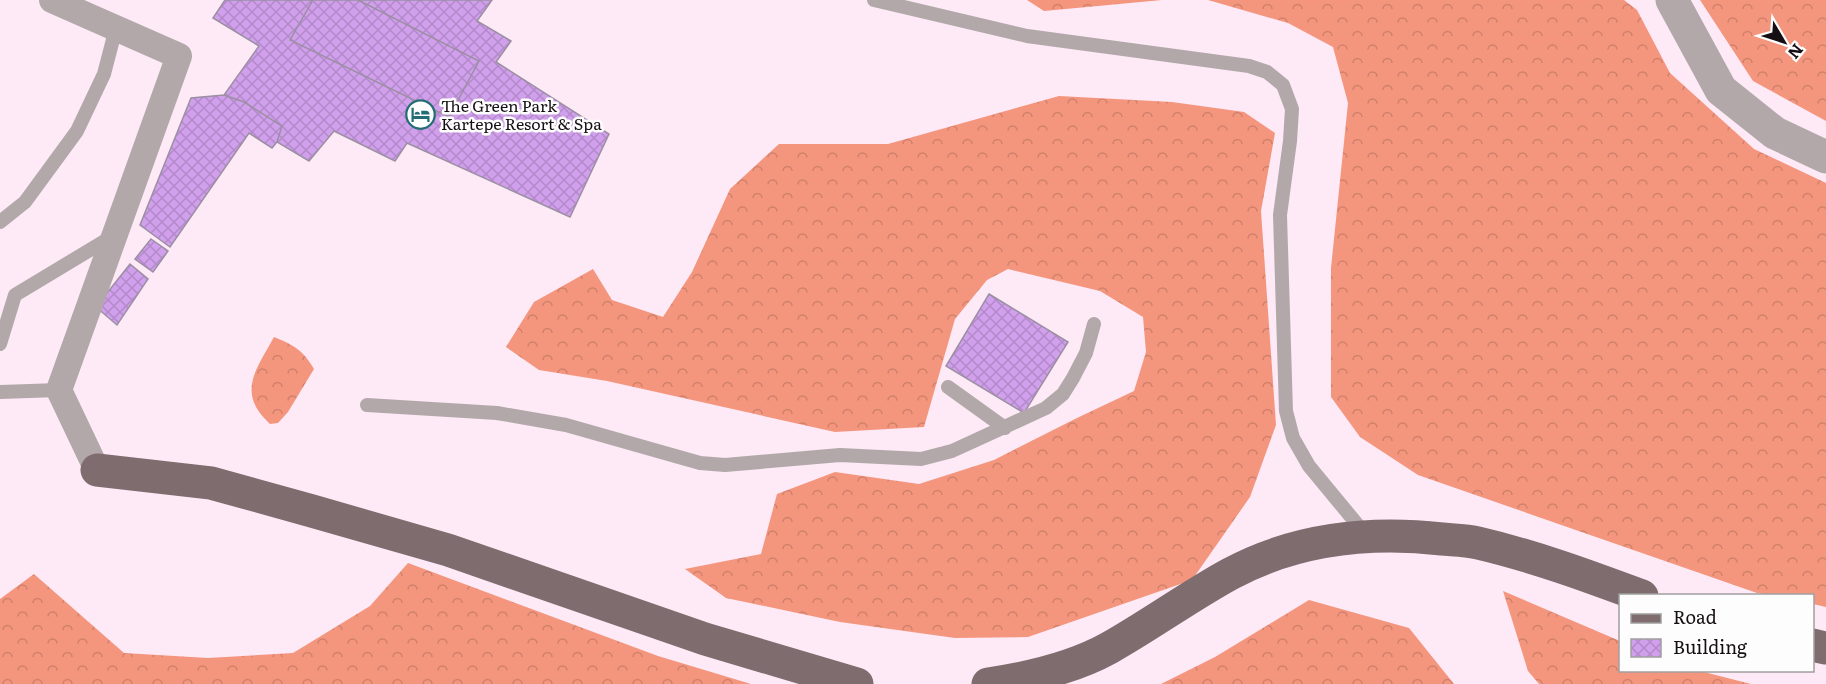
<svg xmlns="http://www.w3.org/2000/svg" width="1826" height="684" font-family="Literata,serif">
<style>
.forest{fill:url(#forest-crowns)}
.building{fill:url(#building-cross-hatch);stroke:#9a90a1;stroke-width:1.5}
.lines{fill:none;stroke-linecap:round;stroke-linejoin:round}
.service{stroke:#b2a8a9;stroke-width:14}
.minor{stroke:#b2a8a9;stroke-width:26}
.tertiary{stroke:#b2a8a9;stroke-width:33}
.primary{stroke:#7e6c6e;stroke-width:33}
.labels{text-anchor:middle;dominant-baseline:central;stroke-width:5;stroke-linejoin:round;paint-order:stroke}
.poi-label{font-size:16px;fill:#150f13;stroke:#fdfdfd;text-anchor:start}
</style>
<defs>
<pattern id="forest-crowns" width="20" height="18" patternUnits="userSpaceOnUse" patternTransform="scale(1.5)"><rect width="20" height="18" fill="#f4967d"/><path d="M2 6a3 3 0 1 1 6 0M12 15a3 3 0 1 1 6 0" fill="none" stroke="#d0806b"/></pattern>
<pattern id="building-cross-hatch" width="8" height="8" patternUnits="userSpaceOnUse" patternTransform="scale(1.5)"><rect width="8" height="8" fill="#d1a0ed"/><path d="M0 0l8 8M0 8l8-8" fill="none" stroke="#b389ca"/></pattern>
</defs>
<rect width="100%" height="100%" fill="#fee9f6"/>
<path class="forest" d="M 1027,0 L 1162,0 L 1044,11 Z
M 1208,0 L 1624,0 L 1637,10 L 1670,73 L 1754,149 L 1826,183 L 1826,607 L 1813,604 L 1812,596 L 1771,595 L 1757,593 L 1418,475 L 1360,437 L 1331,397 L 1331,268 L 1348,103 L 1333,47 L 1288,23 Z
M 1700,0 L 1826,0 L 1826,121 L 1753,81 Z
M 1059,96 L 1172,102 L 1244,112 L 1275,133 L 1261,211 L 1276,425 L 1250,497 L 1192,580 L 1028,637 L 955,638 L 840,622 L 726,598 L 685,569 L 761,554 L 777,494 L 835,472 L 919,484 L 994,460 L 1077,418 L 1134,391 L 1146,352 L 1143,317 L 1100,291 L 1008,269 L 987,280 L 955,319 L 924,427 L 835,432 L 607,381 L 539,370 L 506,347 L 534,302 L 593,269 L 612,300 L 663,317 L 692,272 L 730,189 L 779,144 L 888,144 Z
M 274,337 C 294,345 303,350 314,369 L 288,412 L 278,423 L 270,424 C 236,393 256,370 274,337 Z
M 408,563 L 658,656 L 751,684 L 0,684 L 0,599 L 34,574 L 124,653 L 208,658 L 293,653 L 370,606 Z
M 1503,591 L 1620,641 L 1620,670 L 1700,671 L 1751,684 L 1539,684 L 1528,671 Z
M 1309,600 L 1409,628 L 1454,684 L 1161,684 L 1215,657 Z"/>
<path class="building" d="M 225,0 L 492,0 L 477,21 L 511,41 L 496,62 L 609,134 L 570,217 L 407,143 L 395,161 L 334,131 L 309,161 L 277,142 L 282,126 L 244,102 L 224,95 L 259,46 L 213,18 Z
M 313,0 L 358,0 L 479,61 L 449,117 L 290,40 Z
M 224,95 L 244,102 L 282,126 L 277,142 L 272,148 L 249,133 L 170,247 L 140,225 L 191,98 Z
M 151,239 L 168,251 L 153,272 L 135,259 Z
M 130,264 L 148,279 L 117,325 L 96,307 Z
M 989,294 L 1068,342 L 1024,413 L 946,366 Z"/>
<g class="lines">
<path class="service" d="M 874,0 L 1027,36 L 1249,66 L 1267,72 L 1283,85 L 1292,109 L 1290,141 L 1280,215 L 1286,411 L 1293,438 L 1309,466 L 1366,535
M 0,222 L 25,202 L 77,131 L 104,74 L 116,28
M 0,344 L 15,295 L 113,236
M 948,387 L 1005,428
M 0,392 L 59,390
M 367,405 L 497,413 L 566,425 L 700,463 L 725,465 L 840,455 L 921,459 L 952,451 L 1046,408 L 1063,394 L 1073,378 L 1086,353 L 1094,324"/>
<path class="minor" d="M 52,0 L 179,56 L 59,390 L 97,470"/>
<path class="tertiary" d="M 1672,0 L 1721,90 L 1775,133 L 1826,157"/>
<path class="primary" d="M 97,470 L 211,483 L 312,511 L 448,550 L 705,639 L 857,684
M 1812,645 L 1826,648
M 988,684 C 1029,678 1073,668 1109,648 C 1150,625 1188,597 1230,574 C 1295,539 1369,531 1442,539 C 1453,540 1466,540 1478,543 C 1534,556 1588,576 1642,596"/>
</g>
<defs>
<symbol id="hotel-ring" viewBox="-11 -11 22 22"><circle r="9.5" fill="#fdfdfd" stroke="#236e74" stroke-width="1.5"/><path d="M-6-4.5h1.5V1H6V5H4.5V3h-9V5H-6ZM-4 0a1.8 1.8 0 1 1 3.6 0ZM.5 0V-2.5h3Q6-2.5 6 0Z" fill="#236e74"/></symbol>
</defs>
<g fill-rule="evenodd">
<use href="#hotel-ring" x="404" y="98" width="33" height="33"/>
</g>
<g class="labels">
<g class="poi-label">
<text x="441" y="105">The Green Park<tspan x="441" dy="18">Kartepe Resort &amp; Spa</tspan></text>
</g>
</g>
<rect x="1619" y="594" width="195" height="78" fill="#fdfdfd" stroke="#a09e9f" stroke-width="1.5"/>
<rect x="1631" y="614" width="30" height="9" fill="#7e6c6e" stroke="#a09e9f" stroke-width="1.5"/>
<text x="1673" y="624" font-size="18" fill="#150f13">Road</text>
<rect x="1631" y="639" width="30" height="18" fill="url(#building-cross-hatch)" stroke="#a09e9f" stroke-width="1.5"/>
<text x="1673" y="654" font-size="18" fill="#150f13">Building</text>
<g transform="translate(1784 42) rotate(129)" stroke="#fdfdfd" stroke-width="4.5" paint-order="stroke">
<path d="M0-4.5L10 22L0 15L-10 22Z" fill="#150f13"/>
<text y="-9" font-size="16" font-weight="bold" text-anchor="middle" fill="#150f13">N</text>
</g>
</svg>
